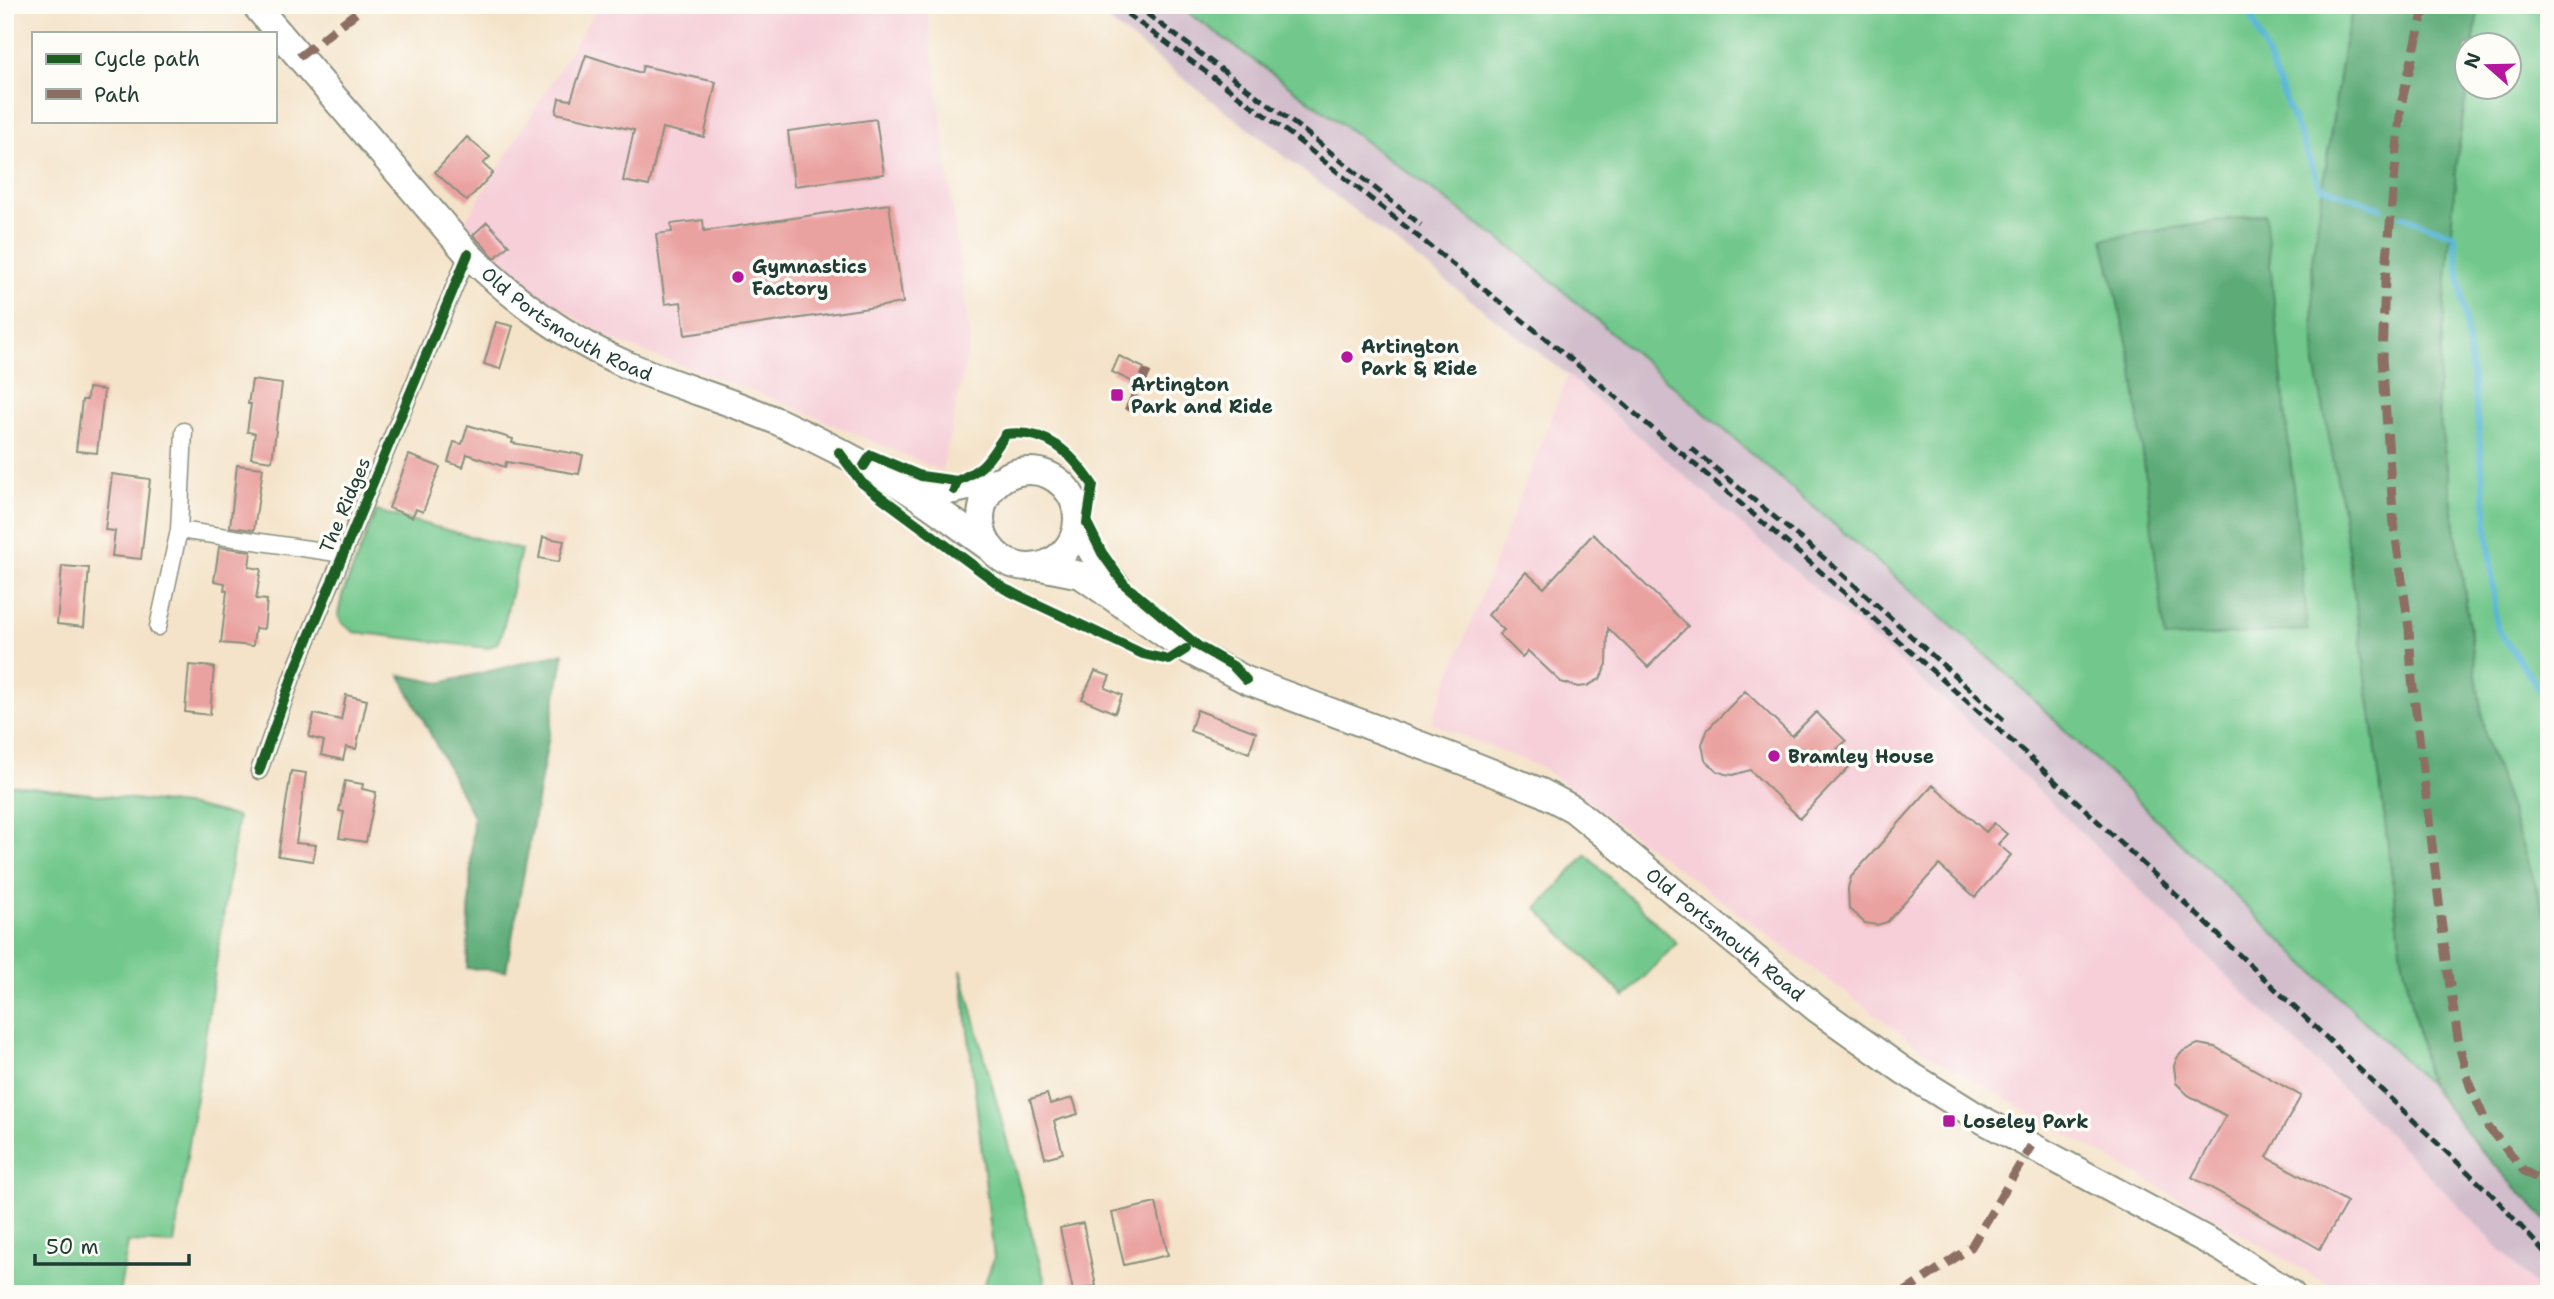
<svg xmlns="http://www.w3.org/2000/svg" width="2554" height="1299" font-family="'Shantell Sans',sans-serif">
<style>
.built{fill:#f6cfd9}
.industrial{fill:#d1bdcb}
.green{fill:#72c88c;stroke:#488260;stroke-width:2;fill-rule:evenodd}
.forest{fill:#5dac78;stroke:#3e7456;stroke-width:2}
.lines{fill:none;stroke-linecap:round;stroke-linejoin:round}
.stream{stroke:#57b6d6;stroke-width:6}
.building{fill:#eaa2a0}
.street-casing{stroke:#8a907e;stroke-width:19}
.primary-casing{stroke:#8a907e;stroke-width:30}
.street{stroke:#fff;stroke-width:16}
.primary{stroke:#fff;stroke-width:26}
.rail{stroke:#1f3d34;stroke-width:5;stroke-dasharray:10 5;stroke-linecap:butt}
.quiet{stroke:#8d6e63;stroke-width:9;stroke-dasharray:18 9;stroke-linecap:butt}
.cycleway-casing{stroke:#fdfcf7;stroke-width:15}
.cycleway{stroke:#1b5e20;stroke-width:10}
.poi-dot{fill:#b5179e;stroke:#fdfcf7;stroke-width:2.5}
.labels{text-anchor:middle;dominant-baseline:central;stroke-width:7;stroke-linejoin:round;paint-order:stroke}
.poi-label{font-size:19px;font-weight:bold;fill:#1f3d34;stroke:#fdfcf7;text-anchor:start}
.street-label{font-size:19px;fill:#1f3d34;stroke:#fdfcf7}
</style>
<rect width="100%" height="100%" fill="#fdfcf7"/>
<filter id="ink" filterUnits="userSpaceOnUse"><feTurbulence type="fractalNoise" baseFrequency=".0143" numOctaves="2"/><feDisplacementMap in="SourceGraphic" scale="14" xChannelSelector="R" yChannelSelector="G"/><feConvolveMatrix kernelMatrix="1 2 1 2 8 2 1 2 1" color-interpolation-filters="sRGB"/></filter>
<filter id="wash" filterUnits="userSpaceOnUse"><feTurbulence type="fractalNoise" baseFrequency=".00686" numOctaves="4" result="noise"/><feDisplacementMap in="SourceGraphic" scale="28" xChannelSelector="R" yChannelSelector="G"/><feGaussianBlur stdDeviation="1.57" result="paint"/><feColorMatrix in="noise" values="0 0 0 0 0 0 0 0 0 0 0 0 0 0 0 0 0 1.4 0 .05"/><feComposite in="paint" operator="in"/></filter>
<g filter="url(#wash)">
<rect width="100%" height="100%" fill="#f4e3c9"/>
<path class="built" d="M 599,5 L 929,5 L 928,19 L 970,340 L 942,471 L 769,397 L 614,341 L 508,275 L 462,226 Z
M 1568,375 L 1957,711 L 2393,1138 L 2543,1294 L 2345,1294 L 1930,1055 L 1541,767 L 1431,723 Z"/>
<path class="industrial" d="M 1088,5 L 1178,5 L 1520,254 L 2003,670 L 2429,1084 L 2549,1220 L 2549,1294 L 2543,1294 L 2393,1138 L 1957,711 L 1568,375 Z"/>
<path class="green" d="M 1178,5 L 2354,5 L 2344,43 L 2312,261 L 2315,364 L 2341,499 L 2373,727 L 2402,956 L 2429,1084 L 2003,670 L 1520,254 ZM 2265,214 L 2132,363 L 2104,239 Z
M 2479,5 L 2549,5 L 2549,925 L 2485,737 L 2437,399 L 2457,157 L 2467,88 L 2508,88 L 2508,46 L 2473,45 Z
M 376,511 L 521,550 L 502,633 L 497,643 L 488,648 L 354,632 L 342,623 L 338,615 L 342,596 Z
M 5,784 L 192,806 L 238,817 L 174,1244 L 128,1242 L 119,1294 L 5,1294 Z
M 1586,855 L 1677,943 L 1625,997 L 1537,909 Z
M 961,969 L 1048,1294 L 981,1294 L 994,1258 Z"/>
<path class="forest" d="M 2354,5 L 2479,5 L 2473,45 L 2466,46 L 2467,88 L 2457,157 L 2437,399 L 2485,737 L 2549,925 L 2549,1223 L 2479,1148 L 2429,1084 L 2402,956 L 2373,727 L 2341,499 L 2315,364 L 2312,262 L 2344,43 Z
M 2265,214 L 2308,630 L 2165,638 L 2132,363 L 2103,239 Z
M 564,653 L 506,971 L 467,968 L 473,816 L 400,675 L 440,683 Z
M 2549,725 L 2549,777 C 2539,756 2531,745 2549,725 Z"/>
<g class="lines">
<path class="stream" d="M 2247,5 L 2320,186 L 2381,208
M 2402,216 L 2454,235 L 2477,415 L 2497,628 L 2549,703"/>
</g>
<g id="blocks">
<path class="building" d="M 586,55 L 641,73 L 643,66 L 716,82 L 704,137 L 662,128 L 649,186 L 623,181 L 634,130 L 556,113 L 559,98 L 571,100 Z
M 876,119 L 884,174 L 794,186 L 788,131 Z
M 467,137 L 490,157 L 483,164 L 493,173 L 467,201 L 435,172 Z
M 889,204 L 903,303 L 685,335 L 681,302 L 665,304 L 656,234 L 672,232 L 671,224 L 703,220 L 704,231 Z
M 487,222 L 509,245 L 495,258 L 473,235 Z
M 496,322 L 513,326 L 500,369 L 484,364 Z
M 1119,356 L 1144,368 L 1137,384 L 1112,372 Z
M 252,380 L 282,384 L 272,461 L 251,458 L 255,433 L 247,432 L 251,404 L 248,404 Z
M 88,388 L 104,390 L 97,453 L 76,451 L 82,400 L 87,400 Z
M 468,425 L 513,439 L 512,443 L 583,455 L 579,474 L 506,462 L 505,467 L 467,454 L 463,467 L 448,462 L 454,442 L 462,444 Z
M 409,455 L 440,467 L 423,512 L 416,509 L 412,517 L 389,508 Z
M 237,465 L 263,468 L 254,530 L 230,527 Z
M 112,474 L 150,479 L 141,559 L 112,556 L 115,531 L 105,530 Z
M 1593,534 L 1688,626 L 1648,667 L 1608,628 L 1607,664 L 1600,679 L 1587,686 L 1578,687 L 1561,682 L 1528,651 L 1522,657 L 1499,634 L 1504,630 L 1488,615 L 1526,572 L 1544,588 Z
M 543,537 L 564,541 L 559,562 L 539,558 Z
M 219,547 L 251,551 L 249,567 L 261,569 L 256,599 L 267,600 L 264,629 L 255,628 L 253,646 L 221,643 L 227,591 L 224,590 L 225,583 L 214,581 Z
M 62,566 L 89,568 L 84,627 L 57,624 Z
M 189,665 L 214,667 L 210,715 L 185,712 Z
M 1095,671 L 1110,676 L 1105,688 L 1122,695 L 1115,713 L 1082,699 Z
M 1745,691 L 1792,736 L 1816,712 L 1846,741 L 1837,749 L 1852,764 L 1800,818 L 1750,770 L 1733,775 L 1725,774 L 1717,771 L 1705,760 L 1702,744 L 1708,729 Z
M 346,695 L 367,700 L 356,749 L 346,747 L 343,760 L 321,755 L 324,741 L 309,737 L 314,714 L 341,720 Z
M 1197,710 L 1256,732 L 1249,753 L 1190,731 Z
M 291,771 L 306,773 L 296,843 L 316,845 L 313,861 L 278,856 Z
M 345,781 L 363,784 L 362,789 L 376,792 L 366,842 L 339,838 L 344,812 L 339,811 Z
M 1933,785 L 1986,832 L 1994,823 L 2007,834 L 1998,844 L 2011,855 L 1975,897 L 1939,865 L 1887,922 L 1877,925 L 1865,923 L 1849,909 L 1848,888 L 1851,877 Z
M 2198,1044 L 2215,1047 L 2301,1096 L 2267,1157 L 2347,1202 L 2320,1249 L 2192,1177 L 2226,1116 L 2188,1095 L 2176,1083 L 2174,1066 L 2177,1058 L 2183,1051 Z
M 1047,1094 L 1050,1104 L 1073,1098 L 1078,1114 L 1054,1121 L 1063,1153 L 1045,1158 L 1030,1099 Z
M 1156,1203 L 1168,1255 L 1124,1265 L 1112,1213 Z
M 1083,1223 L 1096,1286 L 1073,1291 L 1060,1228 Z"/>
</g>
</g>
<g filter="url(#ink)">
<use href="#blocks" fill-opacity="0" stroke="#8a907e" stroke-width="2"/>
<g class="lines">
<defs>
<path id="street" d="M 179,530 L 184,431
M 158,627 L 179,530 L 343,554
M 259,771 L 293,675 L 468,254"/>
<g id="primary">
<path id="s1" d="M 255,5 L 468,254 C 513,299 566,338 625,364 C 675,386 729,400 779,422 C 818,440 857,460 893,481 C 927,500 958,526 990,548"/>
<circle cx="1029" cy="519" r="48"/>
<path d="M 906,485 L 929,493 L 954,490 L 1000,480"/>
<path d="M 1077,526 L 1098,562 L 1123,594"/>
<path id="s2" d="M 1041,567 L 1081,575 L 1186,649 L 1246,680 L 1455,758 L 1541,792 L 1573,809 L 1817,1009 L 1904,1071 L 1981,1119 L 2223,1249 L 2291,1294"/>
</g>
</defs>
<use href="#street" class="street-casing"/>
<use href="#primary" class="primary-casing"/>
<use href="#street" class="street"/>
<use href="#primary" class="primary"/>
<path class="rail" d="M 1115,5 L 1290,134 L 1566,355 L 1813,565 L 2023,751 L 2188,906 L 2494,1197 L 2549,1257
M 1135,5 L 1304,131 L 1421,225
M 1691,448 L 1830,563 L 2005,721"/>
<path class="quiet" d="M 2425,5 L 2401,105 L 2385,280 L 2382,358 L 2394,525 L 2409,628 L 2412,679 L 2446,960 L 2459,1045 L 2470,1086 L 2488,1127 L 2524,1171 L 2549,1185
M 299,57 L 366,5
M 1128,411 L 1149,367
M 1902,1294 L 1971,1247 L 2031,1146"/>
<defs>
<path id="cycleway" d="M 839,452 L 862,483 L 1005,589 L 1143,654 L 1169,660 L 1186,649
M 864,466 L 871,455 L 921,476 L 957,481
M 954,490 L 957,481 C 989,466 987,460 1006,434 C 1047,428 1072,454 1093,485 L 1087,523 L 1102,553 L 1124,584 L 1198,646 L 1233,666 L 1246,680
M 259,771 L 293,675 L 468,254"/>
</defs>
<use href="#cycleway" class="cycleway-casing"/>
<use href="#cycleway" class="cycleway"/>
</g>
</g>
<g class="poi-dot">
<circle cx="738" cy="277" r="7"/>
<circle cx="1347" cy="357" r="7"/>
<rect x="1110" y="388" width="14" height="14" rx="3.5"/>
<circle cx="1774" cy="756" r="7"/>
<rect x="1942" y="1114" width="14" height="14" rx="3.5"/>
</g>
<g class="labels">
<g class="poi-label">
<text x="752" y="266">Gymnastics<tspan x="752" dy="22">Factory</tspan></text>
<text x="1361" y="346">Artington<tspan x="1361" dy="22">Park &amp; Ride</tspan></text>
<text x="1131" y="384">Artington<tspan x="1131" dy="22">Park and Ride</tspan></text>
<text x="1788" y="756">Bramley House</text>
<text x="1963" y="1121">Loseley Park</text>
</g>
<g class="street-label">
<text stroke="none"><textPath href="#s1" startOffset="450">Old Portsmouth Road</textPath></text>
<text transform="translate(345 505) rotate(-67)">The Ridges</text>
<text stroke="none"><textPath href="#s2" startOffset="786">Old Portsmouth Road</textPath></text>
</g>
</g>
<rect width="2554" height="1299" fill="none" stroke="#fdfcf7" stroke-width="28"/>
<rect x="32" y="32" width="245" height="91" fill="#fdfcf7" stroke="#a4b0a9" stroke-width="2"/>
<rect x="46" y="54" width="35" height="10" fill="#1b5e20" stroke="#a4b0a9" stroke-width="2"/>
<text x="94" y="66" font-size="21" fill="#1f3d34">Cycle path</text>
<rect x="46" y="89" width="35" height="10" fill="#8d6e63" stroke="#a4b0a9" stroke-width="2"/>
<text x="94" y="102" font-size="21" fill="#1f3d34">Path</text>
<g transform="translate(2488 66) rotate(290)"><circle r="33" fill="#fdfcf7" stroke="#a4b0a9" stroke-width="2"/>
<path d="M0-5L12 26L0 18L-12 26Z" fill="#b5179e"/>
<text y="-10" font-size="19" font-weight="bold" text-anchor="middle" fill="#1f3d34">N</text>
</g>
<path d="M35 1254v10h154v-10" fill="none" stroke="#1f3d34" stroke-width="3.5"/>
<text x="46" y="1254" font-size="21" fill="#1f3d34" stroke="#fdfcf7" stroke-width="5" paint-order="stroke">50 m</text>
</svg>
